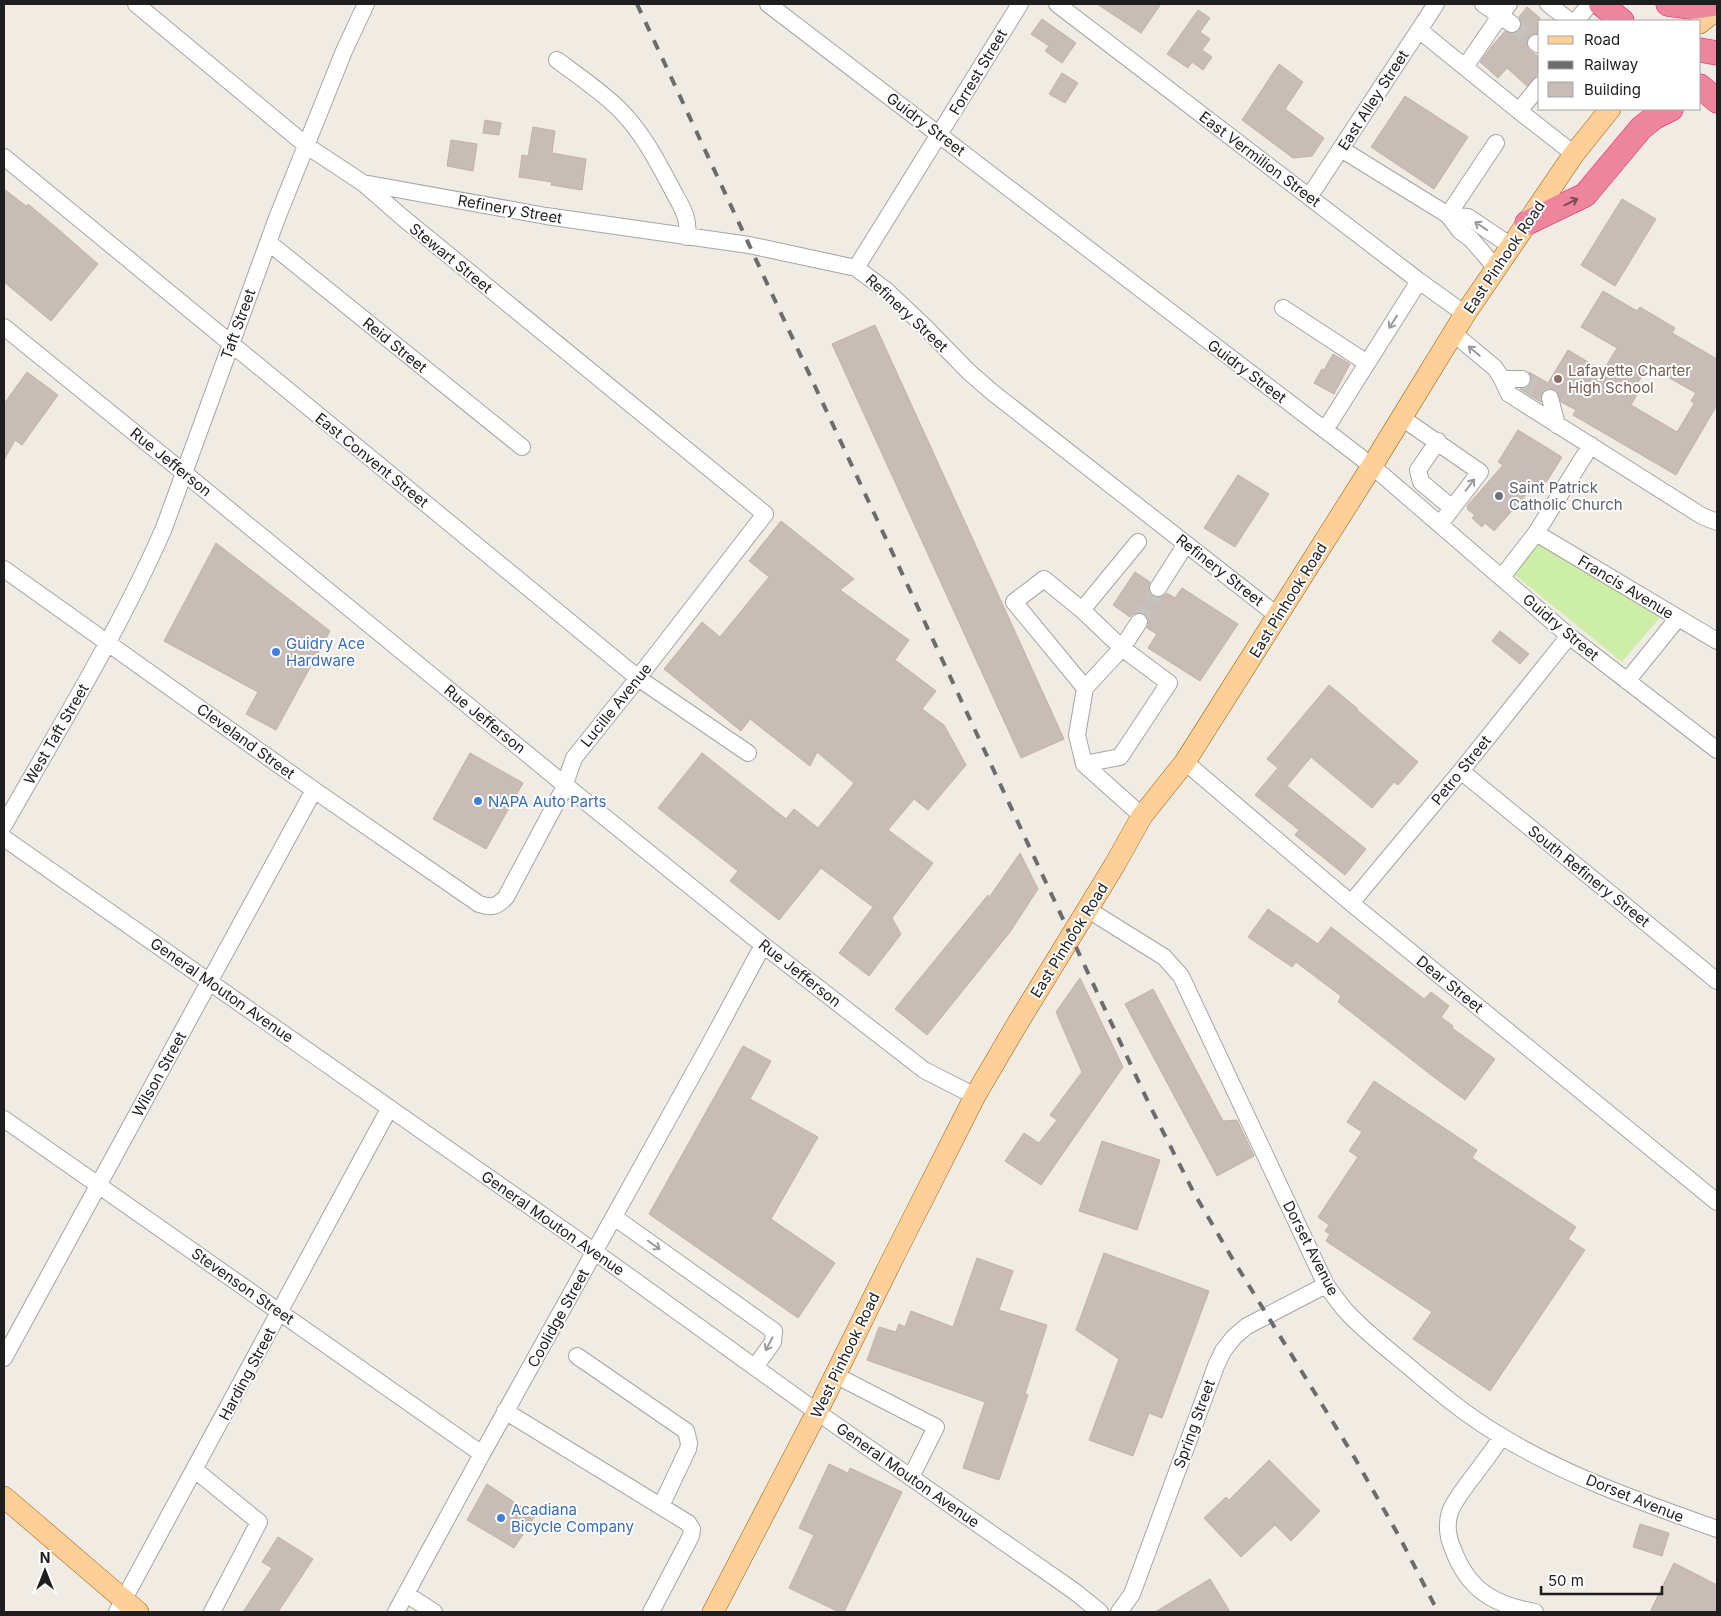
<svg xmlns="http://www.w3.org/2000/svg" width="1721" height="1616" font-family="Inter,sans-serif">
<style>
.grass{fill:#cceea6}
.building{fill:#c8bdb6;stroke:#c3b1a5;fill-rule:evenodd}
.lines{fill:none;stroke-linecap:round;stroke-linejoin:round}
.minor-tunnel{stroke:#c6c2bc;stroke-width:16;stroke-dasharray:16 8;stroke-linecap:butt}
.minor-casing{stroke:#a5a5a5;stroke-width:18}
.major-casing{stroke:#986000;stroke-width:22}
.highway-casing{stroke:#e61866;stroke-width:25}
.minor{stroke:#fff;stroke-width:16}
.major{stroke:#ffcf99;stroke-width:21}
.highway{stroke:#ed869c;stroke-width:24}
.rail{stroke:#6c6c6c;stroke-width:4;stroke-dasharray:10 10;stroke-linecap:butt}
.oneway{stroke:#7b4d57}
.oneway2{stroke:#9a9a9a}
.education-dot{fill:#8d6e63;stroke:#fff;stroke-width:2}
.worship-dot{fill:#6b7280;stroke:#fff;stroke-width:2}
.shop-dot{fill:#3f7fe0;stroke:#fff;stroke-width:2}
.labels{text-anchor:middle;dominant-baseline:central;stroke-width:4;stroke-linejoin:round;paint-order:stroke}
.street-label{font-size:15px;fill:#1e1e1e;stroke:#fff}
.education-label{font-size:15px;fill:#785e54;stroke:#fff;text-anchor:start}
.worship-label{font-size:15px;fill:#5b616d;stroke:#fff;text-anchor:start}
.shop-label{font-size:15px;fill:#366cbe;stroke:#fff;text-anchor:start}
</style>
<rect width="100%" height="100%" fill="#f0ebe3"/>
<path class="grass" d="M 1537,541 L 1660,617 L 1622,662 L 1514,574 Z"/>
<path class="building" d="M 1097,4 L 1161,4 L 1141,33 Z
M 1527,7 L 1540,18 L 1540,34 L 1535,33 L 1530,35 L 1526,43 L 1528,49 L 1540,58 L 1540,72 L 1527,86 L 1507,68 L 1498,78 L 1480,62 L 1492,46 L 1505,31 L 1512,34 L 1520,30 L 1522,24 L 1519,17 Z
M 1198,10 L 1210,18 L 1200,32 L 1210,39 L 1202,50 L 1212,57 L 1203,70 L 1192,62 L 1188,68 L 1167,54 Z
M 1042,19 L 1076,43 L 1062,63 L 1045,51 L 1049,46 L 1031,34 Z
M 1279,64 L 1303,82 L 1285,109 L 1324,138 L 1312,156 L 1293,158 L 1242,120 Z
M 1062,73 L 1078,83 L 1065,103 L 1049,94 Z
M 1405,96 L 1468,137 L 1434,189 L 1371,147 Z
M 485,120 L 501,123 L 499,135 L 483,133 Z
M 533,127 L 555,131 L 552,153 L 586,159 L 582,190 L 551,185 L 552,182 L 519,177 L 522,155 L 528,156 Z
M 451,140 L 477,144 L 473,171 L 447,166 Z
M 4,189 L 26,206 L 28,204 L 58,229 L 98,264 L 51,321 L 4,282 Z
M 1622,199 L 1656,219 L 1615,286 L 1581,265 Z
M 1603,291 L 1637,311 L 1640,307 L 1675,328 L 1672,333 L 1717,359 L 1717,405 L 1676,475 L 1573,415 L 1576,410 L 1561,402 L 1557,391 L 1553,389 L 1547,388 L 1543,391 L 1540,396 L 1541,402 L 1520,389 L 1527,388 L 1531,384 L 1532,379 L 1529,372 L 1548,383 L 1568,350 L 1603,371 L 1617,348 L 1581,327 ZM 1648,366 L 1696,393 L 1691,401 L 1694,404 L 1677,432 L 1631,405 L 1639,391 L 1634,389 Z
M 875,325 L 1064,739 L 1021,758 L 832,344 Z
M 1333,354 L 1350,364 L 1334,394 L 1314,383 L 1322,369 L 1324,370 Z
M 27,372 L 58,395 L 22,445 L 15,440 L 4,460 L 4,404 Z
M 1518,430 L 1562,457 L 1542,489 L 1535,485 L 1494,531 L 1485,523 L 1482,527 L 1472,518 L 1475,515 L 1467,509 L 1468,508 L 1467,506 L 1503,465 L 1498,462 Z
M 1238,475 L 1269,494 L 1235,547 L 1204,528 Z
M 781,521 L 854,579 L 840,590 L 909,640 L 895,660 L 936,691 L 922,709 L 944,725 L 966,765 L 928,810 L 914,799 L 888,830 L 933,863 L 892,918 L 901,934 L 869,976 L 839,953 L 873,907 L 821,868 L 779,920 L 730,881 L 738,871 L 658,808 L 702,753 L 786,819 L 794,809 L 818,828 L 854,783 L 817,752 L 810,766 L 750,719 L 741,731 L 664,669 L 702,622 L 720,637 L 769,577 L 749,561 Z
M 216,543 L 330,631 L 276,730 L 246,714 L 258,692 L 164,641 Z
M 1135,572 L 1150,582 L 1148,587 L 1149,592 L 1153,597 L 1162,597 L 1167,593 L 1175,598 L 1182,588 L 1238,624 L 1200,681 L 1148,648 L 1157,634 L 1147,628 L 1149,622 L 1145,614 L 1139,612 L 1134,613 L 1130,617 L 1113,605 Z
M 1500,631 L 1529,654 L 1520,664 L 1492,641 Z
M 1329,685 L 1358,709 L 1357,710 L 1418,762 L 1398,785 L 1394,782 L 1372,808 L 1311,757 L 1287,786 L 1366,849 L 1345,875 L 1295,835 L 1299,830 L 1255,795 L 1278,768 L 1267,759 Z
M 470,753 L 523,783 L 486,849 L 433,819 Z
M 1020,853 L 1038,889 L 1010,932 L 927,1035 L 895,1009 L 988,895 L 988,899 Z
M 1268,909 L 1318,944 L 1331,927 L 1424,999 L 1431,992 L 1449,1006 L 1441,1017 L 1453,1026 L 1452,1028 L 1495,1059 L 1465,1100 L 1435,1078 L 1338,1002 L 1341,996 L 1296,962 L 1292,967 L 1248,937 Z
M 1080,978 L 1123,1067 L 1041,1185 L 1005,1161 L 1024,1133 L 1039,1143 L 1057,1120 L 1050,1115 L 1082,1072 L 1056,1012 Z
M 1153,989 L 1223,1121 L 1237,1120 L 1254,1156 L 1217,1176 L 1125,1004 Z
M 743,1046 L 771,1061 L 750,1099 L 818,1137 L 771,1219 L 835,1263 L 798,1318 L 649,1214 Z
M 1374,1081 L 1477,1150 L 1472,1158 L 1576,1227 L 1568,1239 L 1585,1250 L 1490,1391 L 1413,1339 L 1432,1312 L 1326,1241 L 1330,1234 L 1325,1231 L 1329,1225 L 1318,1217 L 1358,1157 L 1349,1151 L 1362,1132 L 1347,1122 Z
M 1102,1141 L 1160,1160 L 1137,1230 L 1079,1211 Z
M 1104,1253 L 1209,1291 L 1162,1418 L 1149,1413 L 1133,1456 L 1089,1440 L 1119,1359 L 1076,1330 Z
M 977,1258 L 1013,1271 L 999,1310 L 1047,1325 L 1025,1394 L 1028,1395 L 999,1480 L 963,1468 L 985,1402 L 867,1360 L 879,1327 L 896,1332 L 899,1324 L 905,1327 L 911,1311 L 953,1327 Z
M 1269,1460 L 1320,1511 L 1291,1541 L 1275,1525 L 1241,1557 L 1204,1518 L 1226,1497 L 1229,1500 Z
M 829,1464 L 848,1473 L 850,1468 L 902,1492 L 844,1612 L 839,1612 L 789,1588 L 814,1535 L 799,1528 Z
M 487,1484 L 535,1516 L 514,1548 L 467,1520 Z
M 1640,1524 L 1669,1533 L 1662,1556 L 1633,1547 Z
M 278,1537 L 313,1559 L 278,1612 L 243,1612 L 272,1568 L 262,1562 Z
M 1674,1563 L 1717,1585 L 1717,1612 L 1650,1612 Z
M 1210,1579 L 1230,1612 L 1155,1612 Z"/>
<g class="lines">
<path class="minor-tunnel" d="M 1512,24 L 1536,43
M 1522,379 L 1550,398
M 1139,622 L 1158,588"/>
<defs>
<path id="minor" d="M 768,4 L 1372,466 L 1569,636 L 1717,750
M 1057,4 L 1419,281 L 1465,314
M 1483,4 L 1500,16 L 1509,4
M 1548,4 L 1570,21
M 1576,21 L 1590,4
M 1419,30 L 1519,111 L 1574,154
M 1536,43 L 1540,45
M 557,60 C 577,75 599,90 617,107 C 641,130 656,159 671,187 C 680,205 690,216 687,237
M 1465,67 L 1500,16 L 1512,24
M 1519,111 L 1540,85
M 1341,149 L 1448,215 L 1460,231 L 1471,239 L 1496,268
M 4,157 L 638,678 L 748,753
M 363,183 L 546,216 L 749,245 L 856,268 L 887,291 L 924,326 L 969,372 L 992,392 L 1278,616
M 1309,197 L 1436,4
M 1448,215 L 1496,143
M 1448,215 L 1468,217 L 1511,246
M 268,242 L 522,447
M 856,268 L 1020,4
M 1283,308 L 1367,363
M 4,327 L 183,472 L 565,785 L 763,945 L 924,1070 L 975,1096
M 1453,333 L 1495,368 L 1502,379 L 1509,394 L 1702,516 L 1717,522
M 1502,379 L 1522,379
M 1550,398 L 1557,425
M 1402,418 L 1480,472 L 1440,524
M 1325,430 L 1419,281
M 1438,441 L 1418,470 L 1421,482 L 1452,508
M 1536,533 L 1717,641
M 4,569 L 314,790 L 479,904 C 491,908 497,907 506,897 L 562,792 L 574,758 L 638,678 L 765,514 L 402,217 L 363,183 L 307,146 L 136,4
M 1502,577 L 1536,533 L 1591,445
M 1158,588 L 1186,544
M 1082,610 L 1138,542
M 1627,681 L 1678,618
M 1085,688 L 1014,602 L 1044,579 L 1082,610 L 1122,648 L 1085,688 L 1077,735 L 1084,764 L 1120,757 L 1169,683 L 1122,648 L 1139,622
M 1185,762 L 1351,903 L 1717,1202
M 1084,764 L 1142,816
M 1461,771 L 1717,981
M 4,825 C 59,728 119,631 164,528 L 277,218 L 344,51 L 366,4
M 4,838 L 595,1252 L 817,1412 L 1074,1591 L 1100,1612
M 1351,903 L 1461,771 L 1569,636
M 1087,909 L 1164,957 L 1181,976 L 1326,1285 C 1332,1293 1338,1302 1345,1310 C 1363,1330 1386,1348 1407,1365 C 1437,1391 1467,1416 1501,1436 C 1568,1477 1644,1503 1717,1529
M 4,1119 L 482,1454
M 614,1217 L 774,1331 L 773,1342 L 755,1367
M 577,1356 L 686,1431 L 689,1443 L 688,1449 L 661,1506
M 4,1358 L 314,790
M 835,1375 L 936,1427 L 911,1477
M 505,1411 L 688,1523 L 692,1529 L 691,1536 L 651,1612
M 1502,1437 C 1491,1452 1480,1468 1468,1483 C 1462,1492 1454,1501 1450,1512 C 1446,1524 1448,1538 1453,1549 C 1468,1590 1494,1605 1535,1612
M 195,1470 L 259,1522 L 212,1612
M 406,1594 L 434,1612
M 117,1612 L 389,1109
M 396,1612 L 482,1454 L 712,1040 L 763,945
M 1119,1612 L 1132,1594 L 1216,1366 L 1223,1351 L 1234,1337 L 1247,1326 L 1326,1285"/>
<path id="major" d="M 1700,23 L 1717,9
M 4,1497 L 138,1612
M 713,1612 L 817,1412 L 892,1260 L 975,1096 L 1016,1026 L 1114,866 L 1142,816 L 1185,762 L 1372,466 L 1465,314 L 1574,154 L 1610,109"/>
<path id="highway" d="M 1601,4 L 1622,21
M 1668,4 L 1690,7 L 1712,4
M 1700,50 L 1717,53
M 1700,86 L 1717,101
M 1527,223 L 1585,195 L 1641,128 L 1655,117 L 1671,109"/>
</defs>
<use href="#minor" class="minor-casing"/>
<use href="#major" class="major-casing"/>
<use href="#highway" class="highway-casing"/>
<use href="#minor" class="minor"/>
<use href="#major" class="major"/>
<use href="#highway" class="highway"/>
<path class="rail" d="M 637,4 L 1150,1106 L 1194,1193 L 1232,1258 L 1353,1455 L 1400,1538 L 1438,1612"/>
</g>
<defs><path id="oneway-shaft" d="M-6 0H5M1.5-3L5.5 0L1.5 3" fill="none" stroke-width="1.6" stroke-linecap="round" stroke-linejoin="round" transform="scale(1.25)"/></defs>
<use class="oneway" href="#oneway-shaft" transform="translate(1571 202) rotate(-26)"/>
<g class="oneway2">
<use href="#oneway-shaft" transform="translate(1481 226) rotate(-146)"/>
<use href="#oneway-shaft" transform="translate(1393 322) rotate(122)"/>
<use href="#oneway-shaft" transform="translate(1474 351) rotate(-140)"/>
<use href="#oneway-shaft" transform="translate(1470 485) rotate(-53)"/>
<use href="#oneway-shaft" transform="translate(654 1245) rotate(35)"/>
<use href="#oneway-shaft" transform="translate(769 1344) rotate(118)"/>
</g>
<circle class="education-dot" cx="1558" cy="379" r="5"/>
<circle class="worship-dot" cx="1499" cy="496" r="5"/>
<g class="shop-dot">
<circle cx="276" cy="652" r="5"/>
<circle cx="478" cy="801" r="5"/>
<circle cx="501" cy="1518" r="5"/>
</g>
<g class="labels">
<g class="street-label">
<text transform="translate(978 72) rotate(-59)">Forrest Street</text>
<text transform="translate(1373 100) rotate(-57)">East Alley Street</text>
<text transform="translate(926 124) rotate(37)">Guidry Street</text>
<text transform="translate(1260 159) rotate(37)">East Vermilion Street</text>
<text transform="translate(510 209) rotate(10)">Refinery Street</text>
<text transform="translate(1504 257) rotate(-56)">East Pinhook Road</text>
<text transform="translate(451 258) rotate(39)">Stewart Street</text>
<text transform="translate(907 313) rotate(43)">Refinery Street</text>
<text transform="translate(238 324) rotate(-70)">Taft Street</text>
<text transform="translate(395 345) rotate(39)">Reid Street</text>
<text transform="translate(1247 371) rotate(37)">Guidry Street</text>
<text transform="translate(372 460) rotate(39)">East Convent Street</text>
<text transform="translate(171 462) rotate(39)">Rue Jefferson</text>
<text transform="translate(1220 570) rotate(38)">Refinery Street</text>
<text transform="translate(1626 587) rotate(31)">Francis Avenue</text>
<text transform="translate(1288 600) rotate(-58)">East Pinhook Road</text>
<text transform="translate(1561 627) rotate(40)">Guidry Street</text>
<text transform="translate(616 705) rotate(-51)">Lucille Avenue</text>
<text transform="translate(485 719) rotate(39)">Rue Jefferson</text>
<text transform="translate(56 734) rotate(-60)">West Taft Street</text>
<text transform="translate(246 741) rotate(36)">Cleveland Street</text>
<text transform="translate(1461 770) rotate(-51)">Petro Street</text>
<text transform="translate(1589 876) rotate(39)">South Refinery Street</text>
<text transform="translate(1069 940) rotate(-58)">East Pinhook Road</text>
<text transform="translate(800 973) rotate(38)">Rue Jefferson</text>
<text transform="translate(1450 984) rotate(39)">Dear Street</text>
<text transform="translate(222 990) rotate(35)">General Mouton Avenue</text>
<text transform="translate(159 1074) rotate(-61)">Wilson Street</text>
<text transform="translate(553 1223) rotate(35)">General Mouton Avenue</text>
<text transform="translate(1311 1248) rotate(63)">Dorset Avenue</text>
<text transform="translate(243 1286) rotate(35)">Stevenson Street</text>
<text transform="translate(558 1318) rotate(-61)">Coolidge Street</text>
<text transform="translate(845 1355) rotate(-64)">West Pinhook Road</text>
<text transform="translate(247 1374) rotate(-62)">Harding Street</text>
<text transform="translate(1194 1424) rotate(-70)">Spring Street</text>
<text transform="translate(908 1475) rotate(35)">General Mouton Avenue</text>
<text transform="translate(1635 1498) rotate(22)">Dorset Avenue</text>
</g>
<g class="education-label">
<text x="1568" y="370">Lafayette Charter<tspan x="1568" dy="17">High School</tspan></text>
</g>
<g class="worship-label">
<text x="1509" y="487">Saint Patrick<tspan x="1509" dy="17">Catholic Church</tspan></text>
</g>
<g class="shop-label">
<text x="286" y="643">Guidry Ace<tspan x="286" dy="17">Hardware</tspan></text>
<text x="488" y="801">NAPA Auto Parts</text>
<text x="511" y="1509">Acadiana<tspan x="511" dy="17">Bicycle Company</tspan></text>
</g>
</g>
<rect width="1721" height="1616" fill="none" stroke="#1e1e1e" stroke-width="10"/>
<rect x="1538" y="20" width="162" height="90" fill="#ffffff" stroke="#a5a5a5"/>
<rect x="1548" y="36" width="25" height="8" fill="#ffcf99" stroke="#a5a5a5"/>
<text x="1584" y="45" font-size="15" fill="#1e1e1e">Road</text>
<rect x="1548" y="61" width="25" height="8" fill="#6c6c6c" stroke="#a5a5a5"/>
<text x="1584" y="70" font-size="15" fill="#1e1e1e">Railway</text>
<rect x="1548" y="82" width="25" height="15" fill="#c8bdb6" stroke="#a5a5a5"/>
<text x="1584" y="95" font-size="15" fill="#1e1e1e">Building</text>
<g transform="translate(45 1571)" stroke="#ffffff" stroke-width="4" paint-order="stroke">
<path d="M0-4L9 19L0 12L-9 19Z" fill="#1e1e1e"/>
<text y="-8" font-size="14" font-weight="bold" text-anchor="middle" fill="#1e1e1e">N</text>
</g>
<path d="M1541 1586v8h121v-8" fill="none" stroke="#1e1e1e" stroke-width="2.5"/>
<text x="1548" y="1586" font-size="15" fill="#1e1e1e" stroke="#ffffff" stroke-width="4" paint-order="stroke">50 m</text>
</svg>
